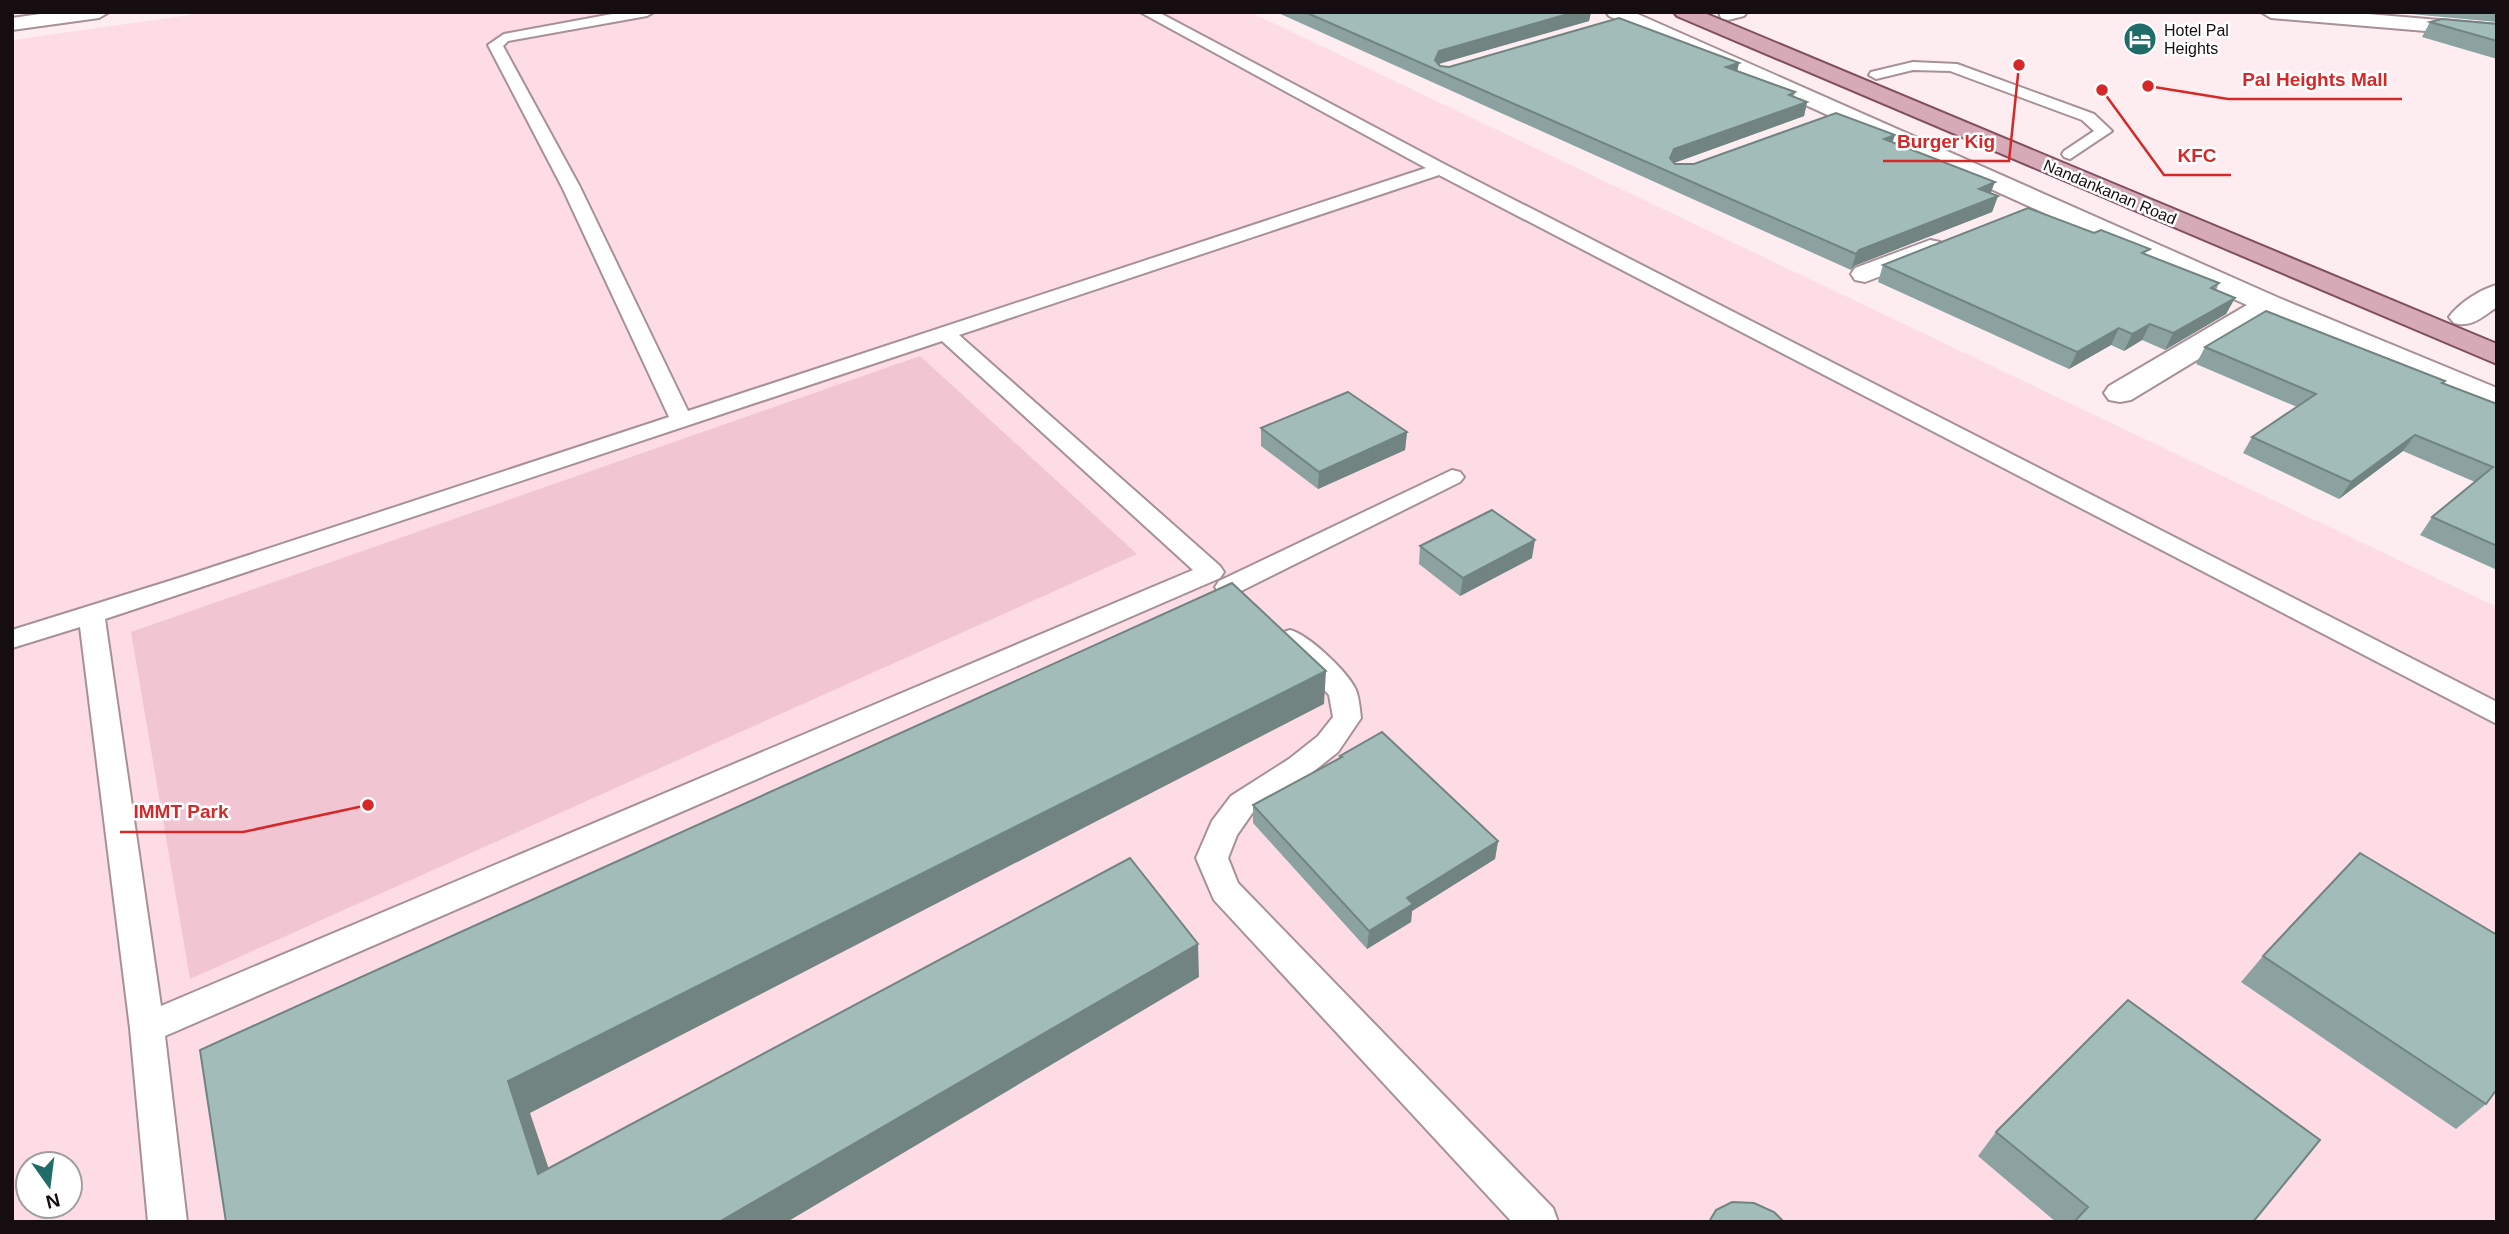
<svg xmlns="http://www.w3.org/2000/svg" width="2509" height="1234" font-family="Arial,sans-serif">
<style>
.built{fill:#fddce5;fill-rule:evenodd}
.green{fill:#f1c6d2}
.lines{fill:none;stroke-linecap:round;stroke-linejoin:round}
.lane-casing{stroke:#a79096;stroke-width:4}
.street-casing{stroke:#a79096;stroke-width:4}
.secondary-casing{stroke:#a79096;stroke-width:4}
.primary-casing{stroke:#824f5e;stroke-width:4}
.lane{fill:#fff;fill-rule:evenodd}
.street{fill:#fff;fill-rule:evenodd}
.secondary{fill:#fff;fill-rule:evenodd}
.primary{fill:#d7aab8;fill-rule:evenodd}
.wall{fill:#8ba2a0}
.shaded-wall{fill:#718482}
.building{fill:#a2bcba;stroke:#718482;stroke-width:2}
.labels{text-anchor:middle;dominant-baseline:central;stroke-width:5;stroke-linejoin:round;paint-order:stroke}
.far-poi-label{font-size:16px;fill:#150d0f;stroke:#fff;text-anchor:start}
.far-street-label{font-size:16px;fill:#150d0f;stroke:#fff}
.leader{fill:none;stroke:#d62828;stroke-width:2.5}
.callout-dot{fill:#d62828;stroke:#fff;stroke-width:2.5}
.callout-label{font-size:19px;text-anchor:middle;font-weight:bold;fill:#d62828;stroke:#fff;stroke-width:5;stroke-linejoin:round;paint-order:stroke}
</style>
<rect width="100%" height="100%" fill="#fdedf1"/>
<path class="built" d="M 211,12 L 1250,12 L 2497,607 L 2497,1222 L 12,1222 L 12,40 ZM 28,1164 L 70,1164 L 70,1206 L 28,1206 Z"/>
<path class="green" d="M 920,356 L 1137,554 L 190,979 L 131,632 Z"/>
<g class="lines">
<defs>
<path id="lane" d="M 623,12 L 654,12 L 647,16 L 508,41 L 503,46 L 580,187 L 688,411 L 1426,168 L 1140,12 L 1158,12 L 1446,165 L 2497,702 L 2497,724 L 1439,175 L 959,335 L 1220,566 L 1224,572 L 1220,578 L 165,1036 L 187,1222 L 148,1222 L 130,1028 L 80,627 L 12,648 L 12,630 L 182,577 L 669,417 L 562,187 L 488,45 L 504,34 ZM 942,341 L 1193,570 L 161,1006 L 105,619 Z
M 1913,62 L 1957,64 L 2094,114 L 2112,131 L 2070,159 L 2064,157 L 2062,154 L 2064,151 L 2094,131 L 2082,120 L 1950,71 L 1913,70 L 1876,79 L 1869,75 L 1871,72 Z
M 1452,470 L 1460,472 L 1464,477 L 1460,482 L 1237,593 L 1228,595 L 1219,593 L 1215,587 L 1219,581 Z
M 1290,630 C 1309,635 1348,672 1356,690 C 1359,698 1360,709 1361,718 L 1338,752 L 1309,775 L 1253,812 L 1237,835 L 1228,858 L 1238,883 L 1553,1208 L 1558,1222 L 1512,1222 L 1214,900 L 1196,858 L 1212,821 L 1231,796 L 1289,759 L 1318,736 L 1333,717 L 1329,695 L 1277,639 L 1281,633 Z"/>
<path id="street" d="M 1606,12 L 1633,12 L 2279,298 L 2497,388 L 2497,409 L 2271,315 L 2131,400 L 2120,402 L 2109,400 L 2104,393 L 2109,386 L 2247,305 L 1609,16 Z
M 1719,12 L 1747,12 L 1744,16 L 1728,20 L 1721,18 Z
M 2261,12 L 2345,12 L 2497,25 L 2497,37 L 2271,18 Z
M 1930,240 L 1940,242 L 1944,248 L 1940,254 L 1865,282 L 1855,280 L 1851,274 L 1855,268 Z
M 2497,285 L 2497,307 C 2482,317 2472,328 2454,323 L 2449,317 C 2459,303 2481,289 2497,285 Z"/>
<path id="secondary" d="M 54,12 L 109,12 L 99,18 L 12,30 L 12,18 Z"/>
<path id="primary" d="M 1674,12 L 1702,12 L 2497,344 L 2497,364 L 1677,16 Z"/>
</defs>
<use href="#lane" class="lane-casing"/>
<use href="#street" class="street-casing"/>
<use href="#secondary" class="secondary-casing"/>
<use href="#primary" class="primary-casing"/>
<use href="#lane" class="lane"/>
<use href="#street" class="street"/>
<use href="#secondary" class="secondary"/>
<use href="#primary" class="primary"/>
</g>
<path class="wall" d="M 1276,12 L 1591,12 L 1589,21 L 1439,64 L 1440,66 L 1449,67 L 1739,63 L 1737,71 L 1795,92 L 1794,96 L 1807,102 L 1804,116 L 1674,163 L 1675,164 L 1694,164 L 1895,135 L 1892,142 L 1998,196 L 1992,212 L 1854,266 L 1851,270 Z
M 2389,12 L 2497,12 L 2497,22 Z
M 2430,22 L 2497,24 L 2497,59 L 2422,37 Z
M 2147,255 L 2219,283 L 2216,290 L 2235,298 L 2226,314 L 2165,350 L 2142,340 L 2124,351 L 2111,345 L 2069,369 L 1878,282 L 1883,265 Z
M 2205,347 L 2443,383 L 2497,404 L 2497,570 L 2420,535 L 2432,517 L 2475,482 L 2403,451 L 2339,499 L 2243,453 L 2252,437 L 2297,407 L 2196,364 Z
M 1261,428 L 1407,432 L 1405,450 L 1318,489 L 1261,446 Z
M 1420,546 L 1532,558 L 1460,596 L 1419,564 Z
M 1340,756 L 1498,841 L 1495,859 L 1412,911 L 1411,922 L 1367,949 L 1253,823 L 1253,805 L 1339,759 Z
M 2263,956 L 2486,1104 L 2456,1129 L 2241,982 Z
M 1996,1132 L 2253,1222 L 2056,1222 L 1978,1156 Z"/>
<path class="shaded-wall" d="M 1575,12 L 1591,12 L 1589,21 L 1438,64 L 1435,60 L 1439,51 Z
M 1739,63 L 1736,76 L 1726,67 Z
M 1807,102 L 1804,116 L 1671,164 L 1667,172 L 1670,158 L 1674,149 Z
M 1895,135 L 1890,149 L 1884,139 Z
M 1995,182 L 1989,197 L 1979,189 Z
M 1998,196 L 1992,212 L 1854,266 L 1851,270 L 1856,254 L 1859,250 Z
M 2235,298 L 2226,314 L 2165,350 L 2173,333 Z
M 2150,324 L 2142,340 L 2124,351 L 2132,334 Z
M 2119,328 L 2111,345 L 2069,369 L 2077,352 Z
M 1407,432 L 1405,450 L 1318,489 L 1319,472 Z
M 2415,435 L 2403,451 L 2339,499 L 2351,482 Z
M 1535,540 L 1532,558 L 1460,596 L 1463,578 Z
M 1326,671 L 1324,704 L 530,1113 L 561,1205 L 538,1174 L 508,1081 Z
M 1498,841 L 1495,859 L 1412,911 L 1411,922 L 1367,949 L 1369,931 L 1407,898 Z
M 1198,944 L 1199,977 L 787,1222 L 719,1222 Z"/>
<path class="building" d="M 1305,12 L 1575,12 L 1439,51 L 1435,60 L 1440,66 L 1449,67 L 1619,18 L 1739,63 L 1726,67 L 1795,92 L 1789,95 L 1807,102 L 1674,149 L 1670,158 L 1675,164 L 1694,164 L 1836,113 L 1895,135 L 1884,139 L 1995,182 L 1979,189 L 1998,196 L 1859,250 L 1856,254 Z
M 2442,19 L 2497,24 L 2497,41 L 2430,22 Z
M 2028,208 L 2094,233 L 2101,230 L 2150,249 L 2142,253 L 2219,283 L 2211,288 L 2235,298 L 2173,333 L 2150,324 L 2132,334 L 2119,328 L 2077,352 L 1883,265 Z
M 2266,311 L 2445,381 L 2442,383 L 2497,404 L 2497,546 L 2432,517 L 2493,467 L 2415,435 L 2351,482 L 2252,437 L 2316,394 L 2205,347 Z
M 1348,392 L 1407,432 L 1319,472 L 1261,428 Z
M 1492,510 L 1535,540 L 1463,578 L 1420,546 Z
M 1232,583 L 1326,671 L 508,1081 L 538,1174 L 1130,858 L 1198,944 L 719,1222 L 226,1222 L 200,1050 Z
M 1382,732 L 1498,841 L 1407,898 L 1413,904 L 1369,931 L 1253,805 L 1342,757 L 1340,756 Z
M 2360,853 L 2497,935 L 2497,1089 L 2486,1104 L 2263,956 Z
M 2128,1000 L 2320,1140 L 2253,1222 L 2074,1222 L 2088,1207 L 1996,1132 Z
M 1732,1202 L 1754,1203 L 1774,1212 L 1784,1222 L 1709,1222 L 1716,1210 Z"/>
<defs>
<symbol id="hotel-disc" viewBox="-11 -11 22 22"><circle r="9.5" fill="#206c69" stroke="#fff"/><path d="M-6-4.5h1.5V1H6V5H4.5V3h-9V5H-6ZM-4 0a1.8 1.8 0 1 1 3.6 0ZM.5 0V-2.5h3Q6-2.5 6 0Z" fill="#fff"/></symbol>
</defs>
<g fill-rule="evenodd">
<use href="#hotel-disc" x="2121" y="20" width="38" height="38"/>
</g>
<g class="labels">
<g class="far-poi-label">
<text x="2164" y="30">Hotel Pal<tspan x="2164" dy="18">Heights</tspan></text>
</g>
<g class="far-street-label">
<text transform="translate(2110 192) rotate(23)">Nandankanan Road</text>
</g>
</g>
<path class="leader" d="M2148 86L2228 99H2402M2019 65L2009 161H1883M2102 90L2164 175H2231M368 805L243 832H120"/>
<g class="callout-dot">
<circle cx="2148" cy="86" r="7"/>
<circle cx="2019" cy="65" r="7"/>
<circle cx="2102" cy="90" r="7"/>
<circle cx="368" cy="805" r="7"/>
</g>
<g class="callout-label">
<text x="2315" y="86">Pal Heights Mall</text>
<text x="1946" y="148">Burger Kig</text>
<text x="2197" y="162">KFC</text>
<text x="181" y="818">IMMT Park</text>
</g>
<rect width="2509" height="1234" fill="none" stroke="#150d0f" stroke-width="28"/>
<g transform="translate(49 1185) rotate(166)"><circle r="33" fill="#ffffff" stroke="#a19e9f" stroke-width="2"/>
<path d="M0-5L12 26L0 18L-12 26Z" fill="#206c69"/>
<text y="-10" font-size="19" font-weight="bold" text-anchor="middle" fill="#150d0f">N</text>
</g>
</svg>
